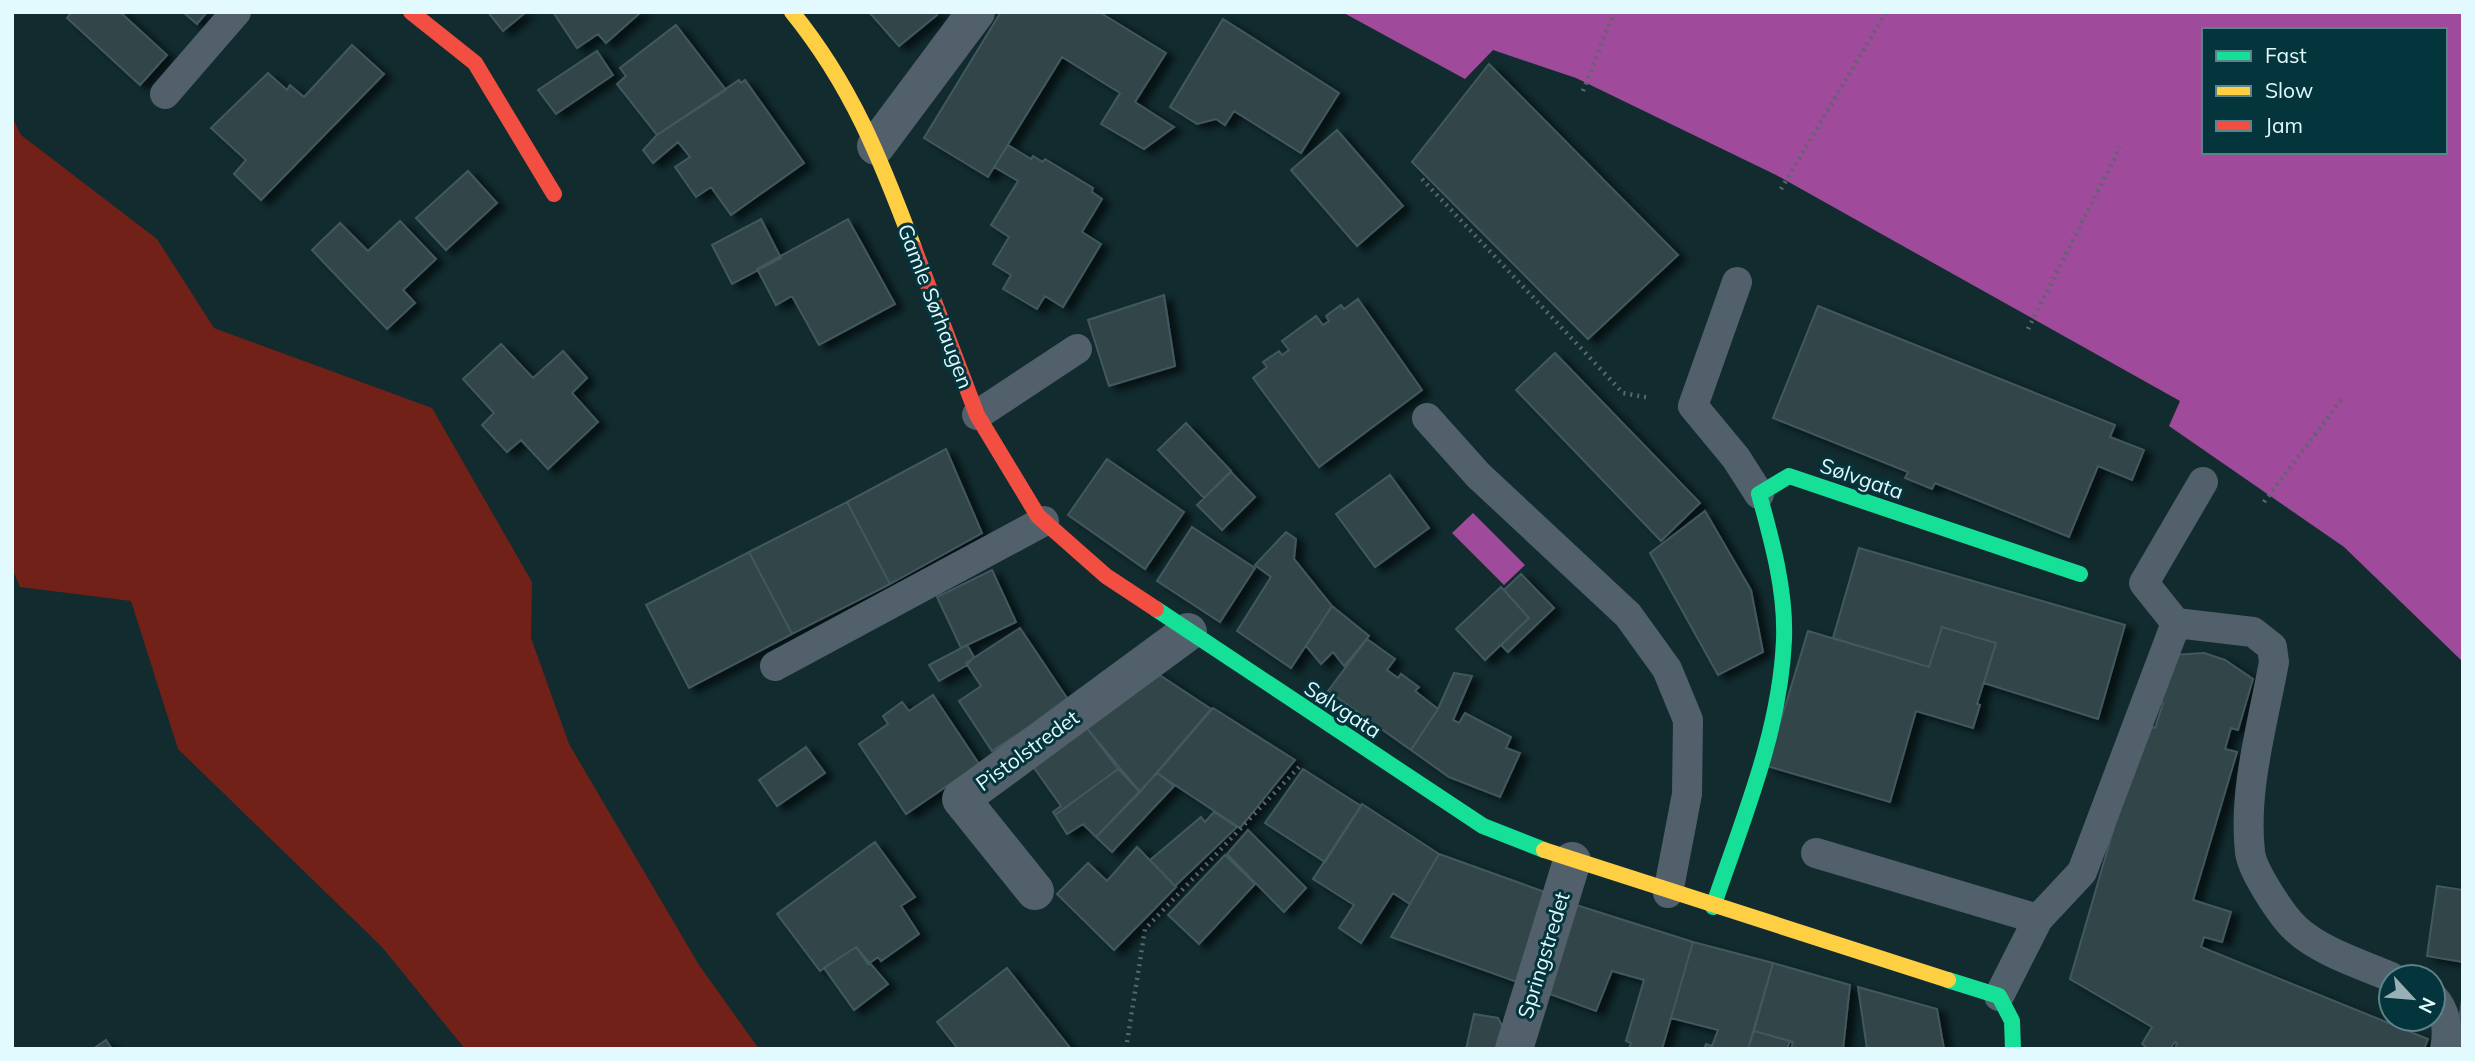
<svg xmlns="http://www.w3.org/2000/svg" width="2475" height="1061" font-family="Mulish,sans-serif">
<style>
.green{fill:#722119}
.water{fill:#9f4a9b;fill-rule:evenodd}
.building{fill:#30444a;stroke:#43585e;stroke-width:2;filter:url(#shadow)}
.lines{fill:none;stroke-linecap:round;stroke-linejoin:round}
.path{stroke:#596670;stroke-width:4.5;stroke-dasharray:2 5;stroke-linecap:butt}
.lane{stroke:#52606b;stroke-width:30}
.street{stroke:#52606b;stroke-width:38}
.fast{stroke:#16e098;stroke-width:16}
.slow{stroke:#ffcf43;stroke-width:16}
.jam{stroke:#f24e42;stroke-width:16}
.labels{text-anchor:middle;dominant-baseline:central;stroke-width:6;stroke-linejoin:round;paint-order:stroke}
.street-label{font-size:21px;fill:#e2f9fe;stroke:#04353c}
</style>
<defs>
<filter id="shadow"><feDropShadow dx="8" dy="4.5" stdDeviation="3.5" flood-color="#0009"/></filter>
</defs>
<rect width="100%" height="100%" fill="#112b2f"/>
<path class="green" d="M 12,117 L 21,135 L 157,239 L 214,328 L 432,408 L 532,582 L 531,638 L 569,744 L 699,965 L 759,1049 L 465,1049 L 382,947 L 178,749 L 131,601 L 20,587 L 12,568 Z"/>
<path class="water" d="M 1342,12 L 2463,12 L 2463,662 L 2344,547 L 2169,426 L 2180,401 L 1776,175 L 1576,78 L 1493,50 L 1465,79 ZM 2204,30 L 2445,30 L 2445,152 L 2204,152 Z
M 1473,513 L 1525,565 L 1504,585 L 1452,533 Z"/>
<path class="building" d="M 72,12 L 120,12 L 167,55 L 140,85 L 67,18 Z
M 183,12 L 207,12 L 197,24 Z
M 488,12 L 526,12 L 503,31 Z
M 553,12 L 641,12 L 606,43 L 598,34 L 577,48 Z
M 869,12 L 937,12 L 937,15 L 899,46 Z
M 1001,12 L 1099,12 L 1166,53 L 1135,102 L 1174,127 L 1144,149 L 1101,124 L 1120,93 L 1062,57 L 988,177 L 924,138 Z
M 1223,19 L 1339,93 L 1301,153 L 1234,111 L 1225,125 L 1216,119 L 1197,124 L 1170,107 Z
M 676,25 L 726,90 L 657,135 L 617,84 L 626,76 L 620,68 Z
M 352,45 L 384,74 L 261,200 L 234,174 L 246,160 L 211,128 L 268,73 L 287,90 L 290,85 L 304,97 Z
M 597,51 L 613,75 L 556,114 L 538,90 Z
M 1489,64 L 1678,255 L 1588,339 L 1412,162 Z
M 739,80 L 741,83 L 745,80 L 804,163 L 731,215 L 711,187 L 696,197 L 675,167 L 690,157 L 678,142 L 653,163 L 643,150 L 657,135 Z
M 1337,130 L 1403,206 L 1357,246 L 1291,170 Z
M 1008,145 L 1031,159 L 1033,156 L 1043,162 L 1045,159 L 1093,188 L 1092,192 L 1102,199 L 1082,232 L 1101,244 L 1063,307 L 1045,296 L 1037,309 L 1003,289 L 1011,275 L 993,264 L 1009,237 L 991,225 L 1018,181 L 994,167 Z
M 468,171 L 497,203 L 446,250 L 416,218 Z
M 761,219 L 781,258 L 732,284 L 712,245 Z
M 848,219 L 895,304 L 819,345 L 792,296 L 776,305 L 757,269 Z
M 400,221 L 436,259 L 403,290 L 415,303 L 387,329 L 312,250 L 340,223 L 368,251 Z
M 1164,295 L 1175,366 L 1109,386 L 1088,320 Z
M 1358,299 L 1422,390 L 1319,467 L 1253,378 L 1267,367 L 1263,362 L 1279,351 L 1282,355 L 1289,350 L 1282,341 L 1316,316 L 1323,325 L 1329,321 L 1326,316 L 1341,305 L 1344,309 Z
M 1818,306 L 2115,425 L 2110,437 L 2144,450 L 2132,480 L 2098,466 L 2069,537 L 1935,483 L 1932,489 L 1905,478 L 1908,472 L 1773,418 Z
M 501,344 L 533,378 L 563,351 L 587,378 L 572,393 L 598,422 L 548,469 L 521,440 L 507,452 L 482,425 L 494,413 L 463,379 Z
M 1555,353 L 1700,503 L 1661,541 L 1516,390 Z
M 1186,423 L 1231,471 L 1204,498 L 1158,450 Z
M 946,449 L 982,533 L 890,584 L 847,502 Z
M 1107,459 L 1184,512 L 1145,569 L 1068,515 Z
M 1231,472 L 1255,497 L 1222,530 L 1197,505 Z
M 1390,475 L 1429,528 L 1375,567 L 1336,514 Z
M 847,502 L 890,584 L 792,634 L 749,552 Z
M 1705,511 L 1751,590 L 1763,652 L 1718,675 L 1650,553 Z
M 1192,527 L 1255,568 L 1220,622 L 1157,581 Z
M 1286,532 L 1296,539 L 1294,559 L 1332,606 L 1291,668 L 1237,631 L 1271,577 L 1255,565 Z
M 1859,548 L 2125,625 L 2098,719 L 1984,683 L 1996,643 L 1942,627 L 1929,667 L 1833,638 Z
M 749,552 L 792,634 L 689,688 L 646,605 Z
M 992,570 L 1016,622 L 961,648 L 937,597 Z
M 1521,574 L 1554,608 L 1508,652 L 1501,645 L 1529,618 L 1504,590 Z
M 1501,587 L 1529,618 L 1485,660 L 1456,629 Z
M 1332,606 L 1369,636 L 1344,666 L 1333,652 L 1321,664 L 1306,646 Z
M 1942,627 L 1996,643 L 1977,704 L 1980,705 L 1973,728 L 1916,711 L 1890,802 L 1767,766 L 1808,631 L 1929,667 Z
M 1020,628 L 1069,701 L 992,751 L 959,701 L 981,686 L 966,663 Z
M 1367,639 L 1395,659 L 1387,670 L 1398,678 L 1401,674 L 1419,687 L 1415,691 L 1438,709 L 1411,750 L 1328,691 Z
M 967,645 L 974,657 L 967,665 L 939,681 L 929,665 Z
M 2204,653 L 2225,660 L 2253,679 L 2238,730 L 2231,728 L 2225,749 L 2237,752 L 2193,900 L 2231,912 L 2222,942 L 2204,937 L 2201,947 L 2428,1039 L 2424,1049 L 2175,1049 L 2177,1043 L 2175,1042 L 2170,1049 L 2149,1049 L 2142,1044 L 2152,1027 L 2070,979 L 2144,724 L 2155,728 L 2163,703 L 2157,701 L 2172,655 Z
M 1149,668 L 1211,709 L 1140,792 L 1081,721 Z
M 1454,673 L 1472,676 L 1453,720 L 1459,723 L 1465,713 L 1511,737 L 1506,748 L 1520,753 L 1500,797 L 1449,777 L 1411,750 L 1438,709 Z
M 933,695 L 979,764 L 906,814 L 859,744 L 888,724 L 883,716 L 902,702 L 909,711 Z
M 1213,708 L 1295,760 L 1240,828 L 1157,773 Z
M 1079,718 L 1118,769 L 1055,815 L 1053,812 L 1061,806 L 1025,755 Z
M 806,747 L 825,773 L 777,806 L 759,780 Z
M 1118,769 L 1140,792 L 1096,837 L 1083,824 L 1067,834 L 1055,815 Z
M 1303,769 L 1361,806 L 1325,862 L 1265,823 Z
M 1157,773 L 1174,786 L 1112,852 L 1096,837 Z
M 1362,804 L 1439,854 L 1410,904 L 1393,893 L 1361,943 L 1339,928 L 1354,905 L 1313,879 Z
M 1214,812 L 1237,827 L 1175,886 L 1150,860 L 1201,817 L 1205,822 Z
M 1248,830 L 1306,888 L 1284,912 L 1227,854 Z
M 875,842 L 915,897 L 901,906 L 919,934 L 881,961 L 878,957 L 868,964 L 856,947 L 820,971 L 777,914 Z
M 1137,847 L 1176,887 L 1114,950 L 1057,894 L 1088,863 L 1107,881 Z
M 1439,854 L 1556,896 L 1520,983 L 1391,937 Z
M 1225,855 L 1255,884 L 1199,944 L 1168,915 Z
M 2437,886 L 2463,890 L 2463,962 L 2427,956 Z
M 1573,904 L 1693,942 L 1662,1049 L 1629,1049 L 1631,1043 L 1626,1041 L 1644,980 L 1612,971 L 1596,1011 L 1536,989 Z
M 1693,942 L 1773,963 L 1748,1049 L 1704,1049 L 1706,1044 L 1712,1046 L 1718,1030 L 1671,1018 Z
M 856,947 L 888,984 L 854,1010 L 824,968 Z
M 1773,963 L 1850,985 L 1843,1049 L 1791,1049 L 1793,1042 L 1754,1031 Z
M 1007,968 L 1071,1049 L 958,1049 L 937,1022 Z
M 1858,987 L 1937,1009 L 1944,1049 L 1867,1049 Z
M 2463,993 L 2463,1049 L 2455,1049 Z
M 1474,1014 L 1498,1018 L 1504,1030 L 1502,1049 L 1466,1049 Z
M 1754,1031 L 1790,1041 L 1787,1049 L 1748,1049 Z
M 106,1040 L 112,1049 L 93,1049 Z"/>
<g class="lines">
<path class="path" d="M 1583,91 L 1614,12
M 1422,179 L 1623,393 L 1650,398
M 1781,189 L 1886,12
M 2028,329 L 2120,147
M 2264,502 L 2342,399
M 1126,1049 L 1145,929 L 1300,766"/>
<path class="lane" d="M 165,94 L 236,12
M 1737,282 L 1693,406 L 1736,458 L 1759,494
M 977,415 L 1077,349
M 1427,418 L 1478,475 L 1628,615 L 1667,669 L 1688,720 L 1687,794 L 1668,893
M 2176,623 L 2253,632 L 2272,647 L 2274,662 C 2263,723 2243,790 2250,852 C 2252,871 2282,916 2296,929 C 2321,952 2361,964 2391,977
M 775,666 L 1044,521
M 1816,853 L 2038,919
M 1999,996 L 2038,919 L 2082,872 L 2176,623 L 2144,583 L 2203,482
M 2433,997 C 2446,1011 2449,1030 2445,1049"/>
<path class="street" d="M 876,146 L 976,12
M 1035,891 L 961,799 L 1188,632
M 1514,1049 L 1572,861"/>
<path class="fast" d="M 1156,609 L 1483,826 L 1544,850
M 1713,907 C 1742,821 1780,733 1784,640 C 1786,591 1772,541 1759,494 L 1789,476 L 2080,574
M 1948,980 L 1999,996 L 2012,1021 L 2013,1049"/>
<path class="slow" d="M 792,12 C 852,86 881,160 914,248
M 1544,850 L 1948,980"/>
<path class="jam" d="M 411,12 L 475,63 L 554,194
M 914,248 L 977,415 L 1038,516 L 1106,576 L 1156,609"/>
</g>
<g class="labels">
<g class="street-label">
<text transform="translate(936 306) rotate(69)">Gamle Sørhaugen</text>
<text transform="translate(1862 478) rotate(19)">Sølvgata</text>
<text transform="translate(1343 709) rotate(33)">Sølvgata</text>
<text transform="translate(1027 750) rotate(-36)">Pistolstredet</text>
<text transform="translate(1543 955) rotate(-73)">Springstredet</text>
</g>
</g>
<rect width="2475" height="1061" fill="none" stroke="#e2f9fe" stroke-width="28"/>
<rect x="2202" y="28" width="245" height="126" fill="#04353c" stroke="#5d838a" stroke-width="2"/>
<rect x="2216" y="51" width="35" height="10" fill="#16e098" stroke="#5d838a" stroke-width="2"/>
<text x="2265" y="63" font-size="21" fill="#e2f9fe">Fast</text>
<rect x="2216" y="86" width="35" height="10" fill="#ffcf43" stroke="#5d838a" stroke-width="2"/>
<text x="2265" y="98" font-size="21" fill="#e2f9fe">Slow</text>
<rect x="2216" y="121" width="35" height="10" fill="#f24e42" stroke="#5d838a" stroke-width="2"/>
<text x="2265" y="133" font-size="21" fill="#e2f9fe">Jam</text>
<g transform="translate(2412 998) rotate(116)"><circle r="33" fill="#04353c" stroke="#5d838a" stroke-width="2"/>
<path d="M0-5L12 26L0 18L-12 26Z" fill="#99b1b6"/>
<text y="-10" font-size="19" font-weight="bold" text-anchor="middle" fill="#e2f9fe">N</text>
</g>
</svg>
